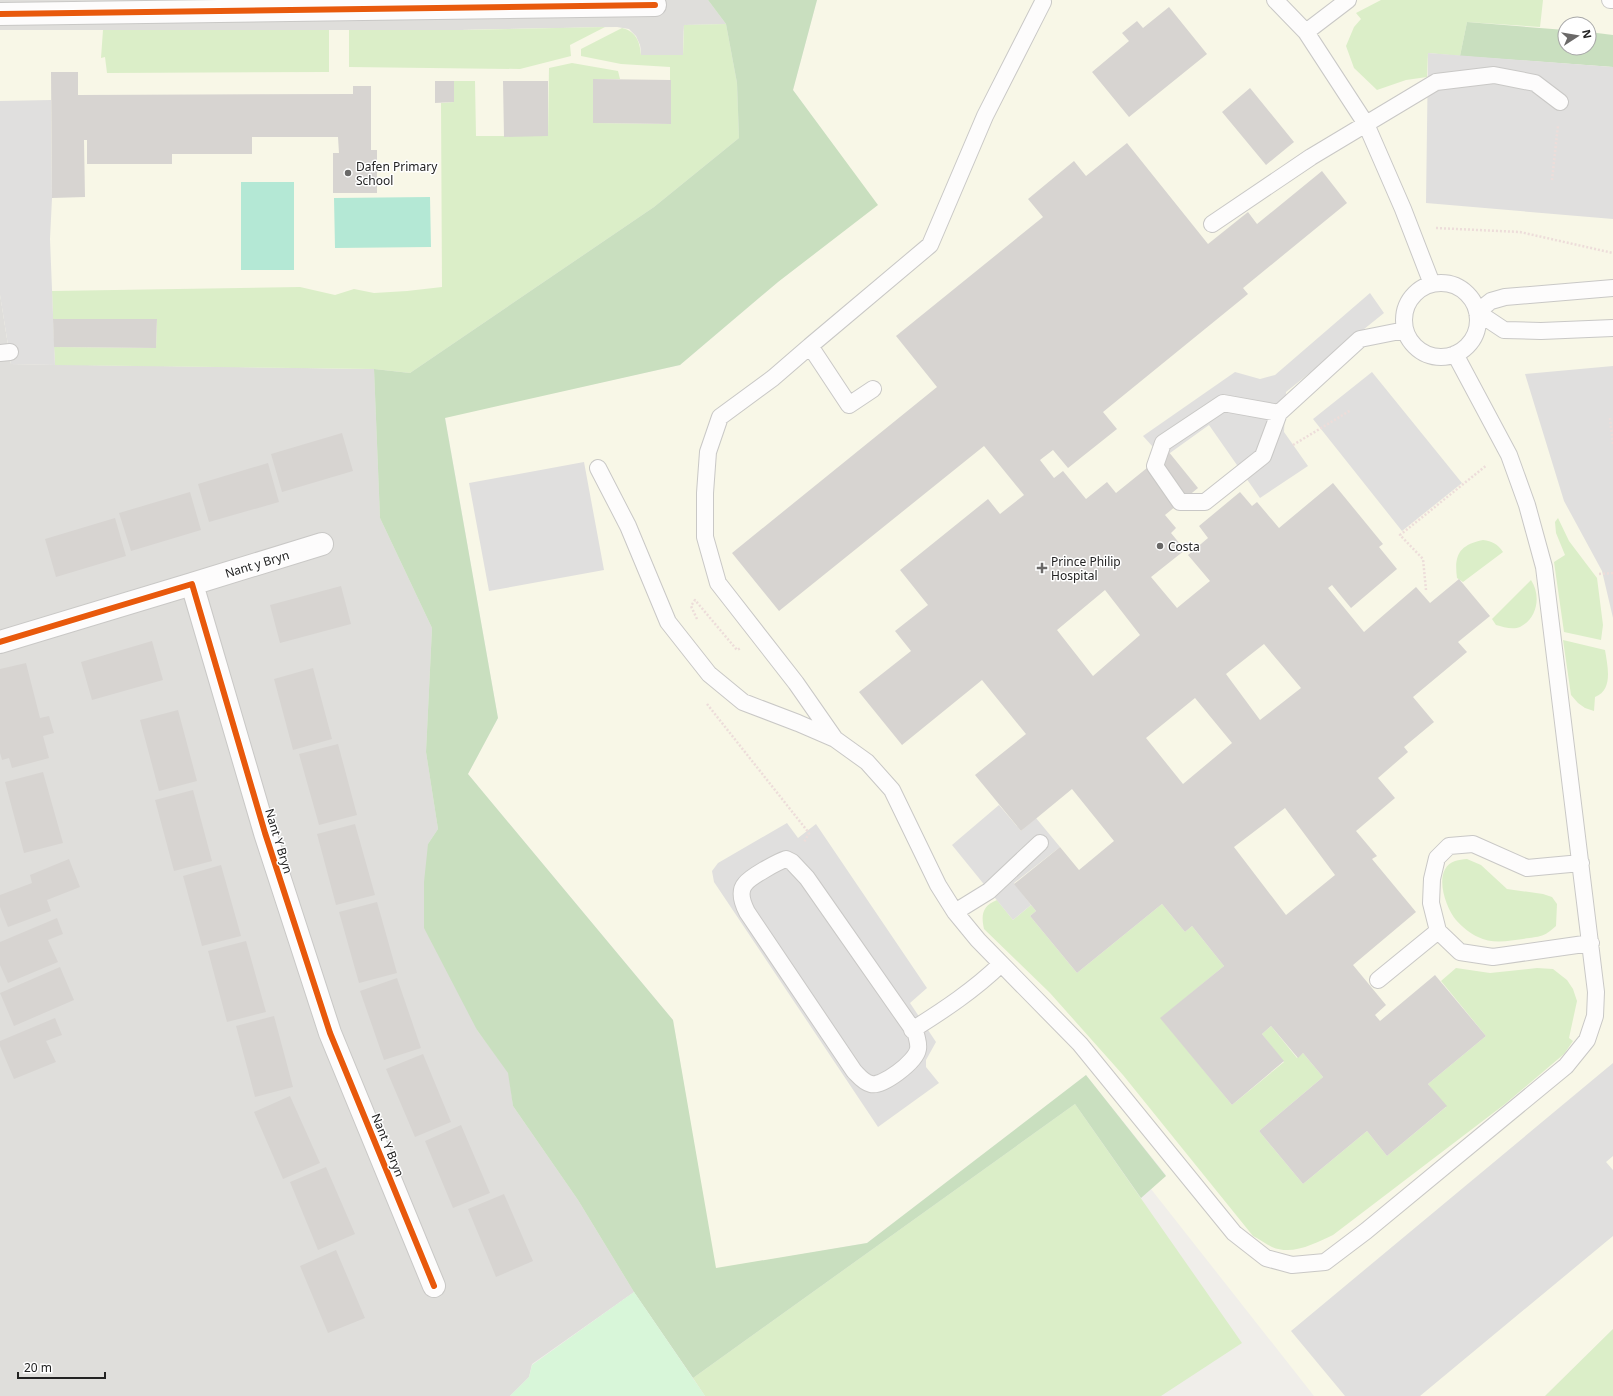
<svg xmlns="http://www.w3.org/2000/svg" width="1613" height="1396" font-family="'Noto Sans',sans-serif">
<style>
.residential{fill:#dfdedb}
.education{fill:#f8f7e7;fill-rule:evenodd}
.grass{fill:#dbeec8}
.forest{fill:#c9dfbf}
.park{fill:#d8f6d9}
.pitch{fill:#b4e8d5}
.parking{fill:#e0dfde}
.building{fill:#d7d4d1;fill-rule:evenodd}
.lines{fill:none;stroke-linecap:round;stroke-linejoin:round}
.service-casing{stroke:#c9c8c6;stroke-width:18}
.minor-casing{stroke:#c9c8c6;stroke-width:24}
.path{stroke:#edddda;stroke-width:2.5;stroke-dasharray:2 2;stroke-linecap:butt}
.service{stroke:#fdfcfc;stroke-width:16}
.minor{stroke:#fdfcfc;stroke-width:22}
.cycleway-casing{stroke:#fff;stroke-width:8}
.cycleway{stroke:#e8590c;stroke-width:6}
.poi-dot{fill:#6a6968;stroke:#fff;stroke-width:1.5}
.labels{text-anchor:middle;dominant-baseline:central;stroke-width:3;stroke-linejoin:round;paint-order:stroke}
.poi-label{font-size:12px;fill:#222;stroke:#fff;text-anchor:start}
.street-label{font-size:12px;fill:#222;stroke:#fff}
</style>
<rect width="100%" height="100%" fill="#f0eeea"/>
<path class="residential" d="M 0,0 L 708,0 L 726,24 L 684,25 L 683,55 L 641,55 L 640,45 L 617,27 L 461,30 L 0,30 Z
M 0,294 L 11,364 L 374,369 L 380,518 L 432,628 L 426,752 L 438,829 L 428,844 L 477,1030 L 509,1073 L 513,1106 L 578,1200 L 634,1292 L 532,1364 L 529,1377 L 510,1396 L 0,1396 Z"/>
<path class="education" d="M 817,0 L 1613,0 L 1613,1329 L 1545,1396 L 1314,1396 L 1151,1189 L 1166,1175 L 1086,1075 L 867,1243 L 715,1269 L 673,1020 L 468,774 L 498,718 L 445,417 L 680,365 L 778,282 L 877,205 L 793,90 ZM 1565,24 L 1589,24 L 1589,48 L 1565,48 Z
M 684,25 L 737,83 L 410,373 L 374,369 L 11,364 L 0,294 L 0,30 L 461,30 L 617,27 L 629,29 L 636,36 L 640,45 L 641,55 L 683,55 Z"/>
<path class="grass" d="M 1381,0 L 1543,0 L 1540,27 L 1467,22 L 1460,56 L 1428,53 L 1427,77 L 1406,80 L 1377,90 L 1354,68 L 1346,46 L 1354,27 L 1361,19 L 1356,13 Z
M 726,24 L 737,83 L 739,138 L 654,207 L 410,373 L 374,369 L 55,365 L 54,347 L 156,348 L 157,319 L 53,319 L 52,291 L 300,287 L 335,295 L 354,289 L 374,293 L 407,291 L 442,287 L 441,103 L 454,102 L 454,81 L 475,81 L 476,136 L 548,136 L 549,68 L 572,63 L 618,71 L 620,79 L 593,79 L 593,123 L 670,124 L 670,67 L 621,64 L 581,56 L 581,49 L 622,28 C 636,31 640,42 641,55 L 683,55 L 684,25 Z
M 605,27 L 570,45 L 571,56 L 520,69 L 349,67 L 349,30 L 461,30 Z
M 103,30 L 329,30 L 329,72 L 107,73 L 105,57 L 101,58 Z
M 1558,518 L 1569,541 L 1597,578 L 1603,625 L 1601,640 L 1564,632 L 1554,562 L 1565,555 L 1556,533 L 1555,522 Z
M 1483,540 C 1492,541 1498,544 1503,552 L 1463,582 L 1457,578 C 1454,555 1459,545 1483,540 Z
M 1531,580 C 1541,595 1538,618 1520,627 C 1513,630 1503,627 1496,625 L 1492,619 Z
M 1563,640 L 1605,650 C 1608,668 1613,690 1595,697 L 1594,711 L 1585,708 L 1578,703 L 1571,695 Z
M 1467,859 L 1481,865 L 1507,889 L 1543,894 L 1552,897 L 1557,904 L 1556,926 C 1543,938 1540,936 1523,939 C 1509,941 1491,944 1478,937 C 1471,934 1461,926 1456,920 C 1445,907 1432,869 1455,861 C 1459,860 1463,859 1467,859 Z
M 997,900 L 1013,920 L 1031,905 L 1036,911 L 1030,916 L 1077,973 L 1162,904 L 1185,932 L 1192,926 L 1224,966 L 1161,1018 L 1232,1105 L 1284,1062 L 1262,1034 L 1271,1026 L 1297,1058 L 1303,1053 L 1323,1077 L 1259,1131 L 1303,1184 L 1367,1131 L 1387,1156 L 1446,1107 L 1428,1084 L 1486,1036 L 1441,981 L 1456,968 L 1490,973 L 1537,968 L 1553,969 L 1567,980 L 1573,989 L 1577,1001 L 1569,1038 L 1573,1041 L 1564,1054 L 1505,1104 L 1333,1235 C 1315,1243 1293,1256 1272,1247 C 1266,1244 1259,1239 1253,1236 L 1123,1075 L 1050,993 L 984,929 C 981,915 982,906 997,900 Z
M 1075,1104 L 1242,1343 L 1161,1396 L 705,1396 L 693,1378 Z
M 1613,1329 L 1613,1396 L 1545,1396 Z"/>
<path class="forest" d="M 708,0 L 817,0 L 793,90 L 878,205 L 778,282 L 680,365 L 445,418 L 498,718 L 468,774 L 673,1020 L 716,1268 L 867,1243 L 1086,1075 L 1166,1176 L 1141,1198 L 1075,1104 L 693,1378 L 634,1292 L 578,1200 L 513,1106 L 508,1073 L 477,1030 L 424,928 L 424,882 L 428,844 L 438,829 L 426,752 L 432,628 L 380,518 L 374,369 L 410,373 L 654,207 L 739,138 L 737,83 L 726,24 Z
M 1467,22 L 1565,30 L 1565,48 L 1589,48 L 1589,32 L 1613,35 L 1613,67 L 1460,56 Z"/>
<path class="park" d="M 634,1292 L 705,1396 L 510,1396 L 529,1377 L 532,1365 Z"/>
<path class="pitch" d="M 241,182 L 294,182 L 294,270 L 241,270 Z
M 430,197 L 431,247 L 335,248 L 334,198 Z"/>
<path class="parking" d="M 1428,53 L 1613,67 L 1613,219 L 1426,203 Z
M 51,100 L 52,198 L 50,239 L 55,365 L 11,364 L 0,295 L 0,101 Z
M 1370,293 L 1384,313 L 1286,392 L 1284,432 L 1308,466 L 1260,498 L 1209,425 L 1163,458 L 1143,436 L 1235,372 L 1260,379 L 1275,375 Z
M 1613,366 L 1613,618 L 1602,571 L 1564,501 L 1525,374 Z
M 1372,372 L 1462,483 L 1402,531 L 1313,419 Z
M 584,462 L 604,570 L 489,591 L 469,483 Z
M 999,805 L 1021,831 L 1036,818 L 1060,847 L 1014,883 L 1031,905 L 1013,920 L 952,845 Z
M 787,823 L 798,838 L 816,824 L 927,988 L 910,1003 L 936,1042 L 926,1060 L 926,1067 L 939,1083 L 878,1127 L 714,882 L 712,871 L 718,863 Z
M 1613,1063 L 1613,1156 L 1606,1162 L 1613,1170 L 1613,1236 L 1420,1396 L 1345,1396 L 1291,1331 Z"/>
<path class="building" d="M 1169,7 L 1207,54 L 1129,117 L 1092,72 L 1129,41 L 1122,33 L 1137,21 L 1143,28 Z
M 51,72 L 78,72 L 78,95 L 353,94 L 353,86 L 371,86 L 371,150 L 377,150 L 377,193 L 333,193 L 333,153 L 339,153 L 338,137 L 252,137 L 252,154 L 172,154 L 172,164 L 87,164 L 87,140 L 84,140 L 85,197 L 52,198 Z
M 593,79 L 671,80 L 671,124 L 593,123 Z
M 435,81 L 454,81 L 454,102 L 435,103 Z
M 503,81 L 548,81 L 548,136 L 504,137 Z
M 1250,88 L 1294,142 L 1266,165 L 1222,112 Z
M 1127,143 L 1208,244 L 1248,212 L 1257,224 L 1322,171 L 1347,203 L 1243,288 L 1248,294 L 1103,412 L 1117,429 L 1068,468 L 1053,450 L 1040,460 L 1054,478 L 1063,471 L 1086,499 L 1107,482 L 1116,493 L 1168,451 L 1198,488 L 1165,515 L 1176,528 L 1171,533 L 1185,550 L 1151,577 L 1177,608 L 1210,581 L 1188,555 L 1208,538 L 1199,526 L 1240,492 L 1252,506 L 1257,502 L 1279,528 L 1333,483 L 1383,544 L 1379,547 L 1397,569 L 1351,608 L 1332,585 L 1328,588 L 1364,632 L 1416,587 L 1430,603 L 1459,579 L 1490,616 L 1458,642 L 1467,652 L 1413,697 L 1434,722 L 1404,747 L 1408,752 L 1378,778 L 1395,798 L 1356,831 L 1377,856 L 1372,859 L 1416,912 L 1353,965 L 1386,1005 L 1375,1015 L 1380,1021 L 1435,975 L 1486,1036 L 1428,1084 L 1447,1106 L 1387,1156 L 1367,1131 L 1303,1184 L 1259,1131 L 1323,1077 L 1303,1053 L 1298,1058 L 1271,1026 L 1262,1034 L 1284,1061 L 1232,1105 L 1160,1018 L 1224,966 L 1192,926 L 1185,932 L 1162,904 L 1077,973 L 1030,916 L 1036,911 L 1014,884 L 1060,847 L 1079,870 L 1114,841 L 1072,789 L 1021,831 L 975,775 L 1026,734 L 982,680 L 902,745 L 859,692 L 911,651 L 895,631 L 928,605 L 900,570 L 988,499 L 1000,514 L 1024,495 L 984,446 L 779,611 L 732,553 L 937,387 L 896,336 L 1043,217 L 1028,199 L 1074,161 L 1086,176 ZM 1105,590 L 1140,635 L 1093,676 L 1057,630 ZM 1264,644 L 1301,688 L 1260,720 L 1226,674 ZM 1195,698 L 1232,743 L 1183,784 L 1146,738 ZM 1285,808 L 1335,875 L 1286,915 L 1234,847 Z
M 53,319 L 157,319 L 156,348 L 54,347 Z
M 342,433 L 353,471 L 282,492 L 271,454 Z
M 268,463 L 279,502 L 209,522 L 198,484 Z
M 190,492 L 201,530 L 131,551 L 119,513 Z
M 115,518 L 126,556 L 56,577 L 45,539 Z
M 341,586 L 351,624 L 280,643 L 270,605 Z
M 152,641 L 163,680 L 92,700 L 81,662 Z
M 26,663 L 40,718 L 49,716 L 54,733 L 43,736 L 49,758 L 12,768 L 9,758 L 2,760 L 0,753 L 0,669 Z
M 313,668 L 332,739 L 293,750 L 274,679 Z
M 178,710 L 197,781 L 159,791 L 140,720 Z
M 338,744 L 357,815 L 319,825 L 299,754 Z
M 43,772 L 63,843 L 24,853 L 5,782 Z
M 193,790 L 212,861 L 174,871 L 155,800 Z
M 355,824 L 375,895 L 336,905 L 317,834 Z
M 69,859 L 80,887 L 47,900 L 51,911 L 8,927 L 0,907 L 0,895 L 32,883 L 30,875 Z
M 221,865 L 241,936 L 202,946 L 183,876 Z
M 377,902 L 397,973 L 359,983 L 339,912 Z
M 57,918 L 63,934 L 48,940 L 58,962 L 8,983 L 0,965 L 0,942 Z
M 246,941 L 266,1012 L 227,1022 L 208,951 Z
M 60,967 L 74,1000 L 14,1026 L 0,993 Z
M 397,978 L 421,1048 L 384,1060 L 360,991 Z
M 274,1016 L 293,1087 L 255,1097 L 236,1026 Z
M 55,1018 L 62,1035 L 46,1041 L 56,1062 L 14,1079 L 0,1046 L 0,1041 Z
M 423,1054 L 451,1122 L 415,1137 L 386,1069 Z
M 290,1096 L 320,1163 L 283,1179 L 254,1112 Z
M 461,1125 L 490,1193 L 453,1208 L 425,1141 Z
M 326,1167 L 355,1234 L 318,1250 L 290,1182 Z
M 504,1194 L 533,1261 L 496,1277 L 468,1209 Z
M 336,1250 L 365,1318 L 328,1333 L 300,1266 Z"/>
<g class="lines">
<defs>
<path id="service" d="M 1275,0 L 1306,32
M 1348,0 L 1306,32 L 1366,124 L 1403,209 L 1432,284
M 1610,0 L 1613,0
M 1212,224 L 1311,157 L 1436,82 L 1494,75 L 1535,83 L 1560,102
M1404 320a37 37 0 1 1 74 0a37 37 0 1 1-74 0Z
M 1477,312 L 1491,301 L 1505,297 L 1613,288
M 1477,312 L 1504,330 L 1541,331 L 1613,328
M 810,346 L 773,378 L 720,417 L 708,452 L 705,493 L 705,537 L 718,583 L 796,683 L 835,739 L 867,762 L 892,790 L 938,885 L 955,912 L 978,940 L 1080,1044 L 1234,1233 L 1266,1258 L 1292,1265 L 1325,1262 L 1366,1231 L 1566,1066 L 1587,1040 L 1595,1016 L 1596,992 L 1544,567 L 1527,505 L 1509,455 L 1455,354
M 0,353 L 10,352
M 873,389 L 849,405 L 810,346 L 930,245 L 985,116 L 1043,2
M 1279,413 L 1223,403 L 1163,443 L 1155,466 L 1180,502 L 1205,502 L 1263,456 L 1279,413 L 1360,339 L 1405,330
M 598,468 L 628,526 L 668,622 L 709,674 L 743,702 L 798,723 L 835,739
M 786,859 L 792,862 L 807,878 L 916,1034 C 917,1039 919,1044 918,1049 C 916,1062 882,1087 871,1084 C 863,1082 859,1076 854,1071 L 747,912 C 743,904 738,892 745,884 C 750,877 777,862 786,859 Z
M 1581,863 L 1527,868 L 1473,844 L 1449,846 L 1437,858 L 1432,879 L 1431,903 L 1438,931 L 1460,952 L 1493,957 L 1591,943
M 955,912 L 989,891 L 1040,843
M 1378,980 L 1438,931
M 912,1030 C 944,1010 974,990 1001,964"/>
<path id="minor" d="M 0,14 L 655,5
M 192,584 L 322,544
M 0,642 L 192,584 L 265,833 L 330,1033 L 434,1286"/>
</defs>
<use href="#service" class="service-casing"/>
<use href="#minor" class="minor-casing"/>
<path class="path" d="M 1552,180 L 1558,125
M 1436,228 L 1520,232 L 1613,253
M 1610,418 L 1613,445
M 1293,445 L 1351,410
M 1599,574 L 1613,573
M 1426,590 L 1423,559 L 1400,535 L 1487,465
M 697,619 L 691,606 L 695,600 L 737,650 L 741,648
M 707,704 L 809,833 L 804,842"/>
<use href="#service" class="service"/>
<use href="#minor" class="minor"/>
<defs>
<path id="cycleway" d="M 0,14 L 655,5
M 0,642 L 192,584 L 265,833 L 330,1033 L 434,1286"/>
</defs>
<use href="#cycleway" class="cycleway-casing"/>
<use href="#cycleway" class="cycleway"/>
</g>
<g class="poi-dot">
<circle cx="348" cy="173" r="4"/>
<circle cx="1160" cy="546" r="4"/>
<path d="M1040 562h4v4h4v4h-4v4h-4v-4h-4v-4h4z"/>
</g>
<g class="labels">
<g class="poi-label">
<text x="356" y="166">Dafen Primary<tspan x="356" dy="14">School</tspan></text>
<text x="1168" y="546">Costa</text>
<text x="1051" y="561">Prince Philip<tspan x="1051" dy="14">Hospital</tspan></text>
</g>
<g class="street-label">
<text transform="translate(257 564) rotate(-17)">Nant y Bryn</text>
<text transform="translate(279 841) rotate(73)">Nant Y Bryn</text>
<text transform="translate(388 1145) rotate(68)">Nant Y Bryn</text>
</g>
</g>
<g transform="translate(1577 36) rotate(78)"><circle r="19" fill="#ffffff" stroke="#a7a7a7"/>
<path d="M0-3L7 15L0 10L-7 15Z" fill="#6a6968"/>
<text y="-6" font-size="11" font-weight="bold" text-anchor="middle" fill="#222222">N</text>
</g>
<path d="M18 1372v6h87v-6" fill="none" stroke="#222222" stroke-width="2"/>
<text x="24" y="1372" font-size="12" fill="#222222" stroke="#ffffff" stroke-width="3" paint-order="stroke">20 m</text>
</svg>
